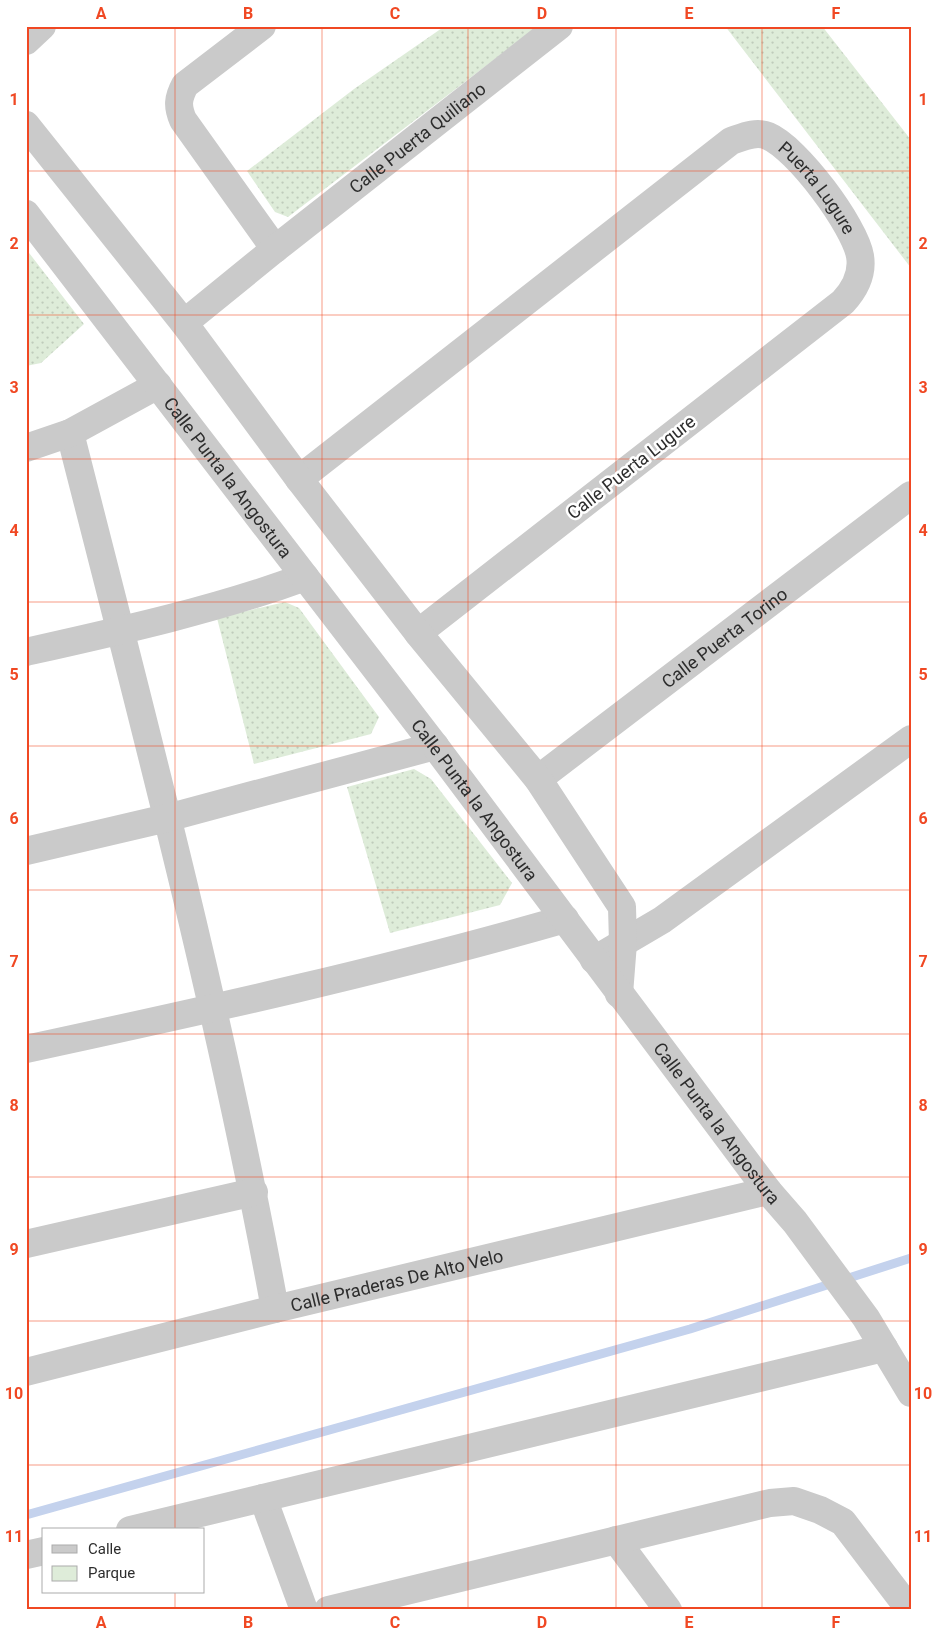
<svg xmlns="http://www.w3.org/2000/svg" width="937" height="1636" font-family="Roboto,sans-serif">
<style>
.green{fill:url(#green-dots)}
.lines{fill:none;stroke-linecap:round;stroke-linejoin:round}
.stream{stroke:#c4d2ed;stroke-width:9}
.minor{stroke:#cacaca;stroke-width:28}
.tertiary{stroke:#cacaca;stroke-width:28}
.grid{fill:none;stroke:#f04823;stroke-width:1;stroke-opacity:0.55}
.labels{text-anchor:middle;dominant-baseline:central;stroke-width:5;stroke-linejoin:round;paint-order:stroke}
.street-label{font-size:18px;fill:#2d2d2d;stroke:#fff}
.neatline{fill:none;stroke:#f04823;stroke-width:2}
.grid-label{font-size:16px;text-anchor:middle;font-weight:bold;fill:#f04823}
</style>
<defs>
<pattern id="green-dots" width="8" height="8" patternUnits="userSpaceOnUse" patternTransform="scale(1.25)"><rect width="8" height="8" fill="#deecd9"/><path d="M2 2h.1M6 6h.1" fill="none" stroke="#bfcbbb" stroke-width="1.8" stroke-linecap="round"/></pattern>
</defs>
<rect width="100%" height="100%" fill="#fff"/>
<path class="green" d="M 445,26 L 538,26 L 288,217 L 275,212 L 247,171 L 354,89 Z
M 725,26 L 822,26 L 911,140 L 911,268 Z
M 26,249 L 84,324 L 41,363 L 26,366 Z
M 285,602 L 299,608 L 379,717 L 371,734 L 254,764 L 217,618 Z
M 414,769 L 431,779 L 512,883 L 500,905 L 390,933 L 347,787 Z"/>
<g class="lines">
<path class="stream" d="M 26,1515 L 690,1329 L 911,1258"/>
<g class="minor">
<path d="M 262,26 L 185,85 C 178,98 177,106 183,120 L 275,249"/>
<path id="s1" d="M 184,323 L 275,249 L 559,26"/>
<path d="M 70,433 C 144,724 221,1014 275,1309"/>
<path d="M 26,448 L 70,433 L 158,385"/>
<path id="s2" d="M 299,479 L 731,141 C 743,137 756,131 768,136 C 797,148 855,226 860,256 C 863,274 855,289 843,302 L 418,633"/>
<path d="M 26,652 C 120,631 215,610 305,577"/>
<path id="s3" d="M 538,779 L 911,495"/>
<path d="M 26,851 L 167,818 L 435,746"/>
<path d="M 594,960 L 662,920 L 911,739"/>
<path d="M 26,1049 C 207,1010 388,970 565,919"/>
<path d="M 26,1244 L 254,1192"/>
<path d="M 263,1498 L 304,1610"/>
<path d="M 130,1530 L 884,1348"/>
<path d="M 616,1540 L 668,1610"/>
<path d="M 26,1555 L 44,1551"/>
<path d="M 328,1610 L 770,1503 L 794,1501 L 820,1510 L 843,1522 L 910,1610"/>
</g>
<g class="tertiary">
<path d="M 26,41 L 42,26"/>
<path d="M 26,125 L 184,323 L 299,479 L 418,633 L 538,779 L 622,907 L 623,943 L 619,994"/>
<path id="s4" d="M 26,214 L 435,746 L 768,1191 L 795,1222 L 866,1318 L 911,1393"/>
<path id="s5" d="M 26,1372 L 275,1309 L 768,1191"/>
</g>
</g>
<path class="grid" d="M 175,26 L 175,1530M 322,26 L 322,1610M 468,26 L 468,1610M 616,26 L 616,1610M 762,26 L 762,1610M 26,171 L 911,171M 26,315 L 911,315M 26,459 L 911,459M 26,602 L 911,602M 26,746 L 911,746M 26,890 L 911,890M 26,1034 L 911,1034M 26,1177 L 911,1177M 26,1321 L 911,1321M 26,1465 L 911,1465M 175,1592 L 175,1610"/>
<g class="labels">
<g class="street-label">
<text stroke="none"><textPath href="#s1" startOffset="298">Calle Puerta Quiliano</textPath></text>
<text stroke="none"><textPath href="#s2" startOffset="659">Puerta Lugure</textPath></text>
<text transform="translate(631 467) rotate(-38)">Calle Puerta Lugure</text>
<text stroke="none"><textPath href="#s4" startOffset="332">Calle Punta la Angostura</textPath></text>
<text stroke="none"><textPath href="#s3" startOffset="234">Calle Puerta Torino</textPath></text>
<text stroke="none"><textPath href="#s4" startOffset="738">Calle Punta la Angostura</textPath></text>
<text stroke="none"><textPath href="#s4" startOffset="1142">Calle Punta la Angostura</textPath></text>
<text stroke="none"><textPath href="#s5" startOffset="382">Calle Praderas De Alto Velo</textPath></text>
</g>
</g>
<rect width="937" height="1636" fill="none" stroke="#ffffff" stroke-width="55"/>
<rect x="42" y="1528" width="162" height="65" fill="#ffffff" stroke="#ababab"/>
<rect x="52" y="1545" width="25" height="8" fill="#cacaca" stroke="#ababab"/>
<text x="88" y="1554" font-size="15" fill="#2d2d2d">Calle</text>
<rect x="52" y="1566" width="25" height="15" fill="#deecd9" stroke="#ababab"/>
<text x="88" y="1578" font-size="15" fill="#2d2d2d">Parque</text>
<rect x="28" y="28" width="882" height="1580" class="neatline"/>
<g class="grid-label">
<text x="101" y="19">A</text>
<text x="248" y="19">B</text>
<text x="395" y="19">C</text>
<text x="542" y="19">D</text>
<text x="689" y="19">E</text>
<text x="836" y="19">F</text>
<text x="14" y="105">1</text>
<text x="923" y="105">1</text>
<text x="14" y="249">2</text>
<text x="923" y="249">2</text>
<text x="14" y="393">3</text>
<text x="923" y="393">3</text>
<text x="14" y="536">4</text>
<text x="923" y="536">4</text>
<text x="14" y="680">5</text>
<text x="923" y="680">5</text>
<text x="14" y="824">6</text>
<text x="923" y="824">6</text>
<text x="14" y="967">7</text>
<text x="923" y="967">7</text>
<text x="14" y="1111">8</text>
<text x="923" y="1111">8</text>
<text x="14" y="1255">9</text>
<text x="923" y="1255">9</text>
<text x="14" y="1399">10</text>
<text x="923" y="1399">10</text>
<text x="14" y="1542">11</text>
<text x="923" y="1542">11</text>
<text x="101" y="1628">A</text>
<text x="248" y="1628">B</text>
<text x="395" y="1628">C</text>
<text x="542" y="1628">D</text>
<text x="689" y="1628">E</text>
<text x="836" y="1628">F</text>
</g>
</svg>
